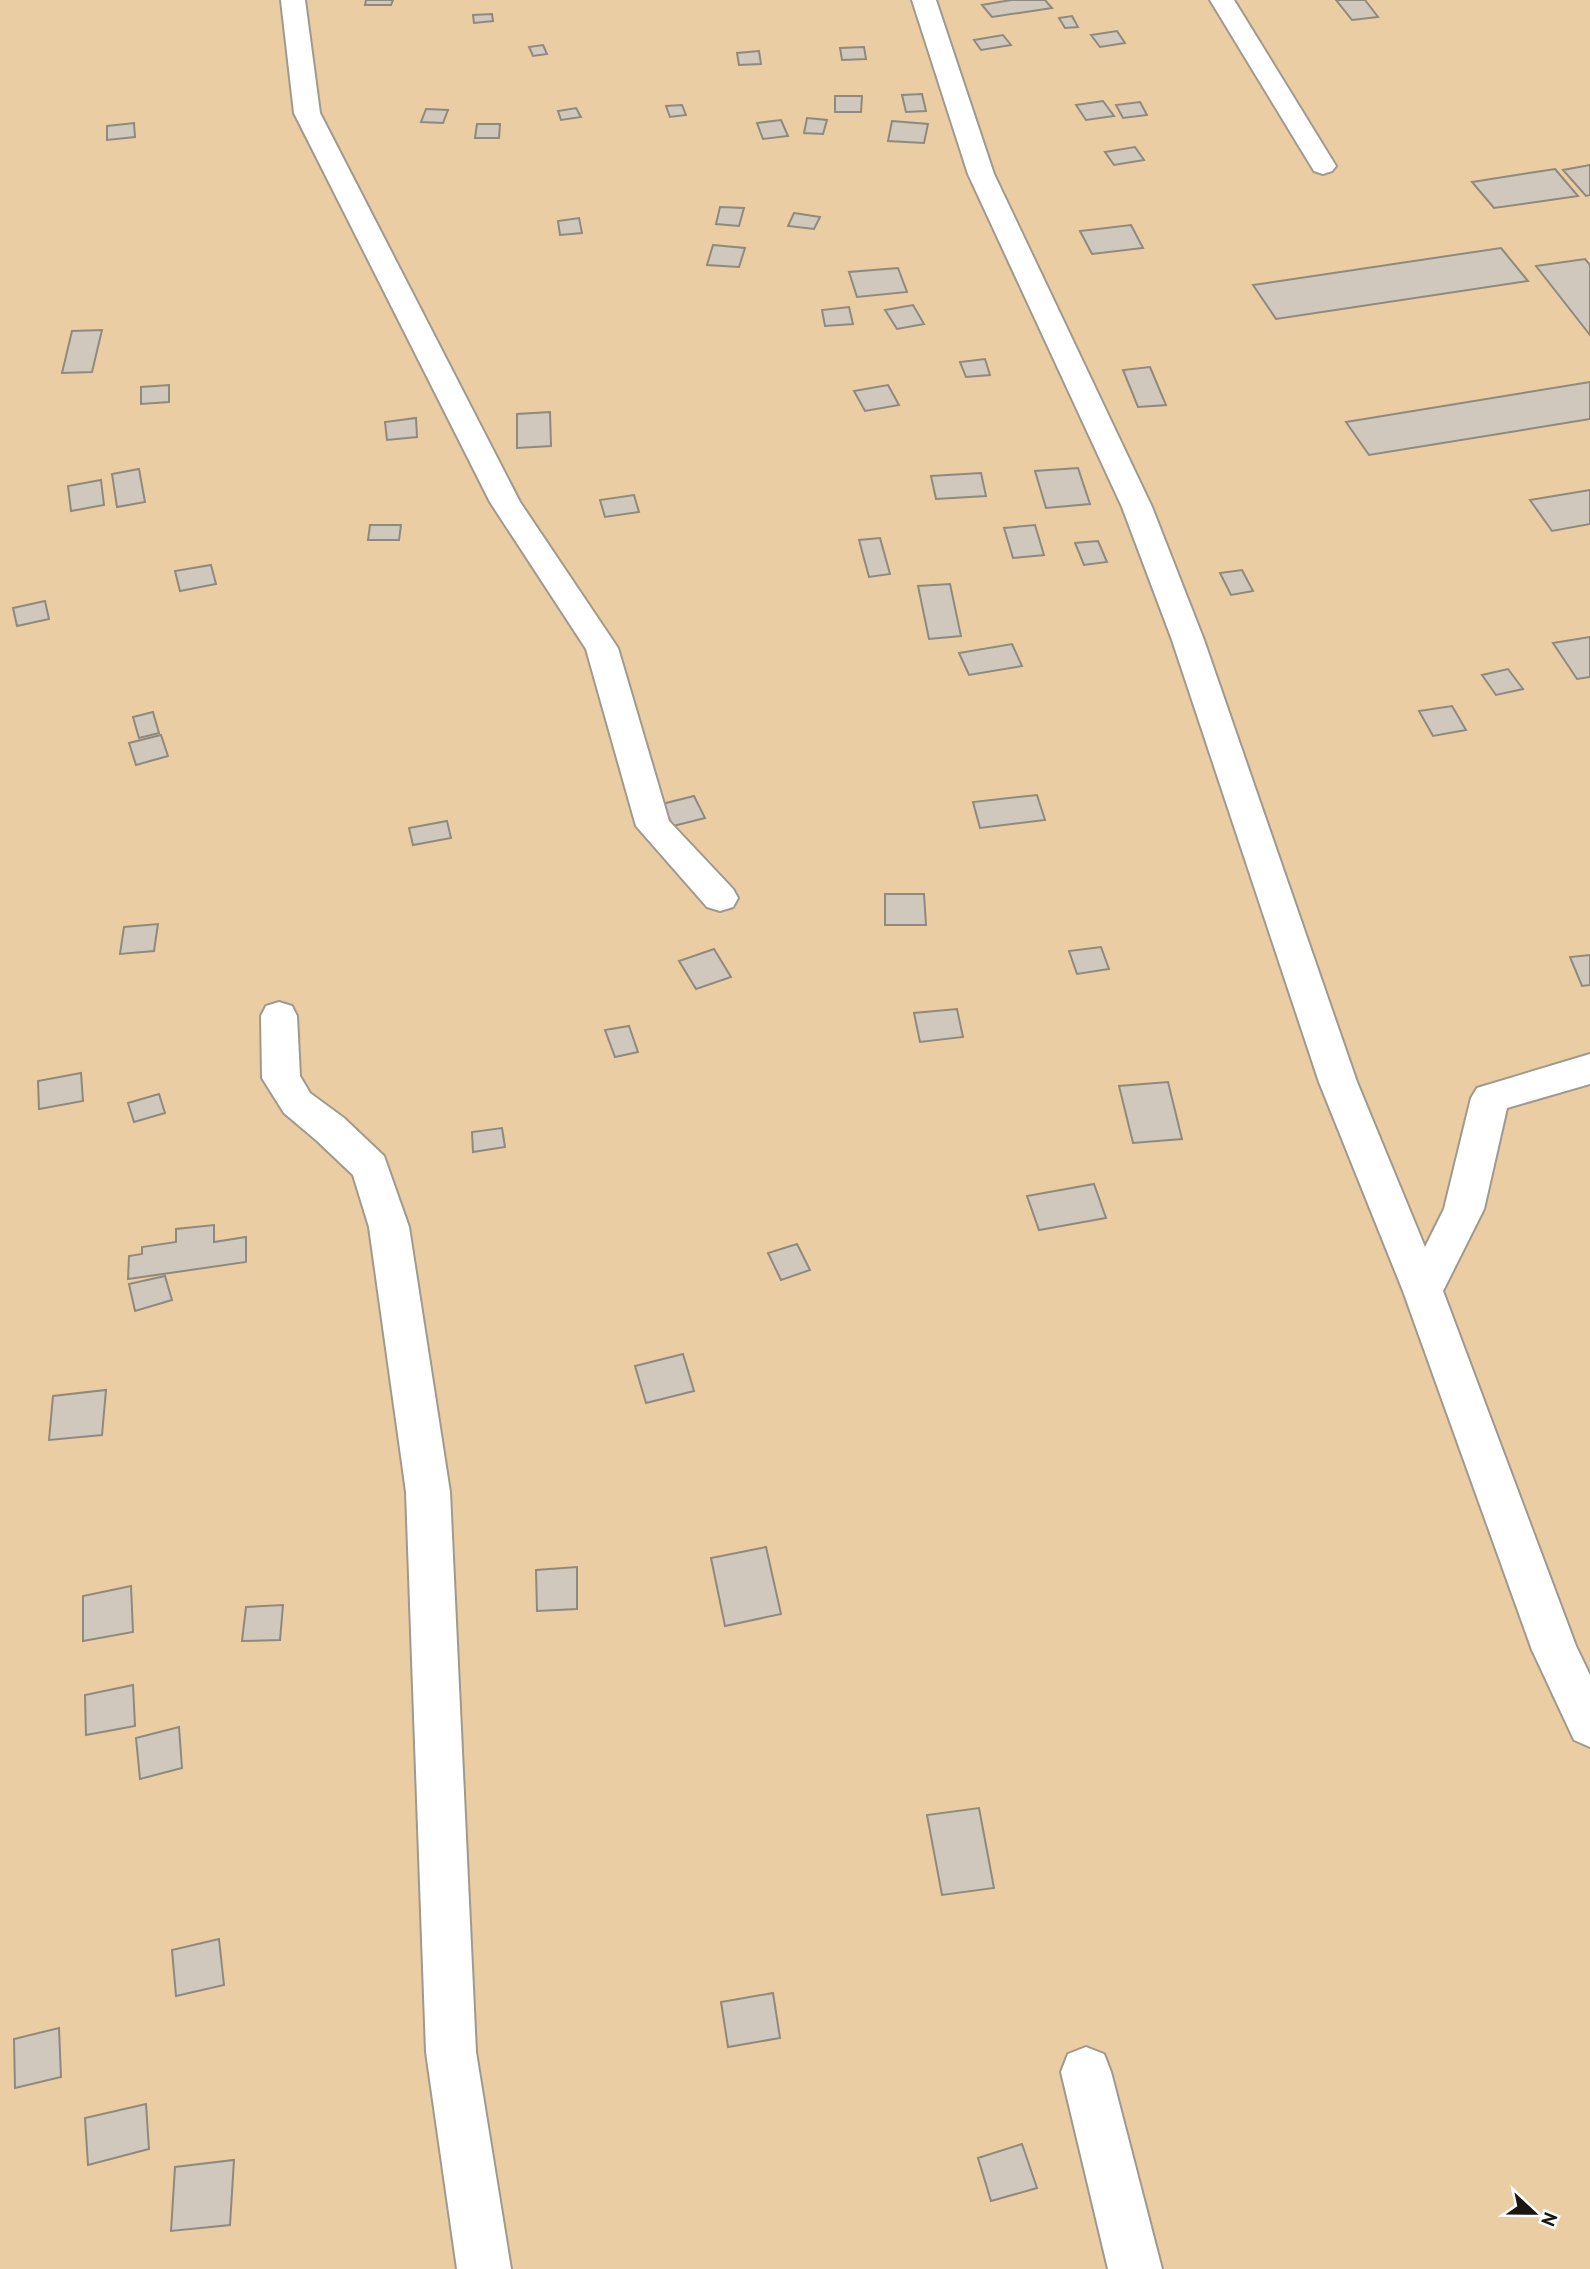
<svg xmlns="http://www.w3.org/2000/svg" width="1590" height="2269" font-family="'PT Sans',sans-serif">
<style>
.green{fill:#eacda2}
.building{fill:#d0c8bd;stroke:#90897e;stroke-width:2}
.lines{fill:none;stroke-linecap:round;stroke-linejoin:round}
.street-casing{stroke:#a0998d;stroke-width:4}
.street{fill:#fff;fill-rule:evenodd}
</style>
<rect width="100%" height="100%" fill="#fef6e9"/>
<path class="green" d="M 0,0 L 1590,0 L 1590,2269 L 0,2269 Z"/>
<path class="building" d="M 366,0 L 393,0 L 391,5 L 365,5 Z
M 1011,0 L 1045,0 L 1052,8 L 992,17 L 982,5 Z
M 1336,0 L 1365,0 L 1378,17 L 1352,20 Z
M 492,14 L 493,21 L 474,23 L 473,15 Z
M 1072,16 L 1078,27 L 1065,28 L 1059,18 Z
M 1117,31 L 1125,43 L 1100,47 L 1091,35 Z
M 1003,35 L 1011,45 L 981,50 L 974,40 Z
M 543,45 L 547,54 L 533,56 L 529,47 Z
M 864,47 L 866,59 L 842,60 L 840,48 Z
M 759,51 L 761,64 L 739,65 L 737,53 Z
M 922,94 L 926,111 L 906,112 L 902,95 Z
M 835,96 L 862,96 L 861,112 L 835,112 Z
M 1103,101 L 1114,116 L 1086,120 L 1076,105 Z
M 1140,102 L 1147,115 L 1123,118 L 1116,105 Z
M 682,105 L 686,115 L 670,117 L 666,106 Z
M 576,108 L 581,117 L 561,120 L 558,111 Z
M 426,109 L 448,110 L 443,123 L 421,122 Z
M 807,118 L 827,120 L 823,134 L 804,133 Z
M 781,120 L 788,136 L 763,139 L 757,123 Z
M 892,121 L 928,124 L 924,143 L 888,141 Z
M 134,123 L 135,137 L 107,140 L 107,126 Z
M 477,124 L 500,124 L 499,138 L 475,138 Z
M 1135,147 L 1144,160 L 1114,165 L 1105,152 Z
M 1590,165 L 1590,195 L 1586,196 L 1563,170 Z
M 1555,169 L 1578,196 L 1494,208 L 1472,182 Z
M 720,207 L 744,208 L 739,226 L 716,224 Z
M 794,213 L 820,217 L 814,229 L 788,226 Z
M 579,218 L 582,233 L 560,235 L 558,221 Z
M 1131,225 L 1143,248 L 1092,254 L 1080,231 Z
M 713,245 L 745,248 L 739,267 L 707,265 Z
M 1501,248 L 1528,281 L 1276,319 L 1253,285 Z
M 1585,259 L 1590,265 L 1590,335 L 1536,266 Z
M 898,268 L 907,292 L 857,297 L 849,272 Z
M 913,305 L 924,324 L 897,329 L 885,310 Z
M 849,307 L 853,324 L 825,326 L 822,310 Z
M 102,330 L 92,372 L 62,373 L 72,331 Z
M 985,359 L 990,375 L 966,377 L 960,362 Z
M 1150,367 L 1166,405 L 1138,407 L 1123,370 Z
M 1590,382 L 1590,419 L 1369,455 L 1346,422 Z
M 169,385 L 169,402 L 141,404 L 141,387 Z
M 888,385 L 899,405 L 865,411 L 854,391 Z
M 550,412 L 551,446 L 517,448 L 517,414 Z
M 416,418 L 417,437 L 387,440 L 385,422 Z
M 1078,468 L 1090,504 L 1046,508 L 1035,471 Z
M 139,469 L 145,502 L 117,507 L 112,474 Z
M 981,473 L 986,496 L 936,499 L 931,476 Z
M 101,480 L 104,505 L 71,511 L 68,486 Z
M 1590,490 L 1590,524 L 1552,531 L 1530,500 Z
M 634,495 L 639,512 L 605,517 L 600,500 Z
M 370,525 L 401,525 L 399,540 L 368,540 Z
M 1035,525 L 1044,555 L 1013,558 L 1004,528 Z
M 880,538 L 890,574 L 869,577 L 859,540 Z
M 1098,541 L 1107,562 L 1084,565 L 1075,543 Z
M 211,565 L 216,584 L 180,591 L 175,571 Z
M 1242,570 L 1253,591 L 1231,595 L 1220,573 Z
M 950,584 L 961,636 L 929,639 L 918,586 Z
M 45,601 L 49,619 L 17,626 L 13,608 Z
M 1590,637 L 1590,677 L 1577,679 L 1553,643 Z
M 1012,644 L 1022,666 L 969,675 L 959,653 Z
M 1508,669 L 1523,689 L 1496,695 L 1482,675 Z
M 1452,706 L 1466,730 L 1433,736 L 1419,711 Z
M 153,712 L 159,733 L 139,738 L 133,717 Z
M 161,735 L 168,756 L 136,765 L 129,743 Z
M 1037,795 L 1045,820 L 980,828 L 973,802 Z
M 694,796 L 705,818 L 673,826 L 662,804 Z
M 447,821 L 451,838 L 413,845 L 409,828 Z
M 885,894 L 924,894 L 926,925 L 885,925 Z
M 158,924 L 154,951 L 120,954 L 124,927 Z
M 1101,947 L 1109,969 L 1077,974 L 1069,951 Z
M 714,949 L 731,977 L 696,989 L 679,961 Z
M 1590,955 L 1590,985 L 1582,986 L 1570,957 Z
M 957,1009 L 963,1037 L 920,1042 L 914,1013 Z
M 629,1026 L 638,1052 L 615,1057 L 605,1030 Z
M 81,1073 L 83,1101 L 39,1109 L 38,1081 Z
M 1168,1082 L 1182,1139 L 1133,1143 L 1119,1086 Z
M 159,1094 L 165,1113 L 134,1122 L 128,1103 Z
M 502,1128 L 505,1147 L 473,1152 L 472,1132 Z
M 1094,1184 L 1106,1218 L 1039,1230 L 1027,1196 Z
M 214,1225 L 214,1242 L 246,1237 L 246,1262 L 128,1279 L 129,1256 L 142,1254 L 142,1247 L 176,1242 L 176,1229 Z
M 797,1244 L 810,1270 L 781,1280 L 768,1253 Z
M 165,1276 L 172,1300 L 135,1311 L 129,1284 Z
M 683,1354 L 694,1391 L 646,1403 L 635,1366 Z
M 106,1390 L 102,1435 L 49,1440 L 53,1396 Z
M 766,1547 L 781,1614 L 725,1626 L 711,1558 Z
M 577,1567 L 577,1609 L 537,1611 L 536,1570 Z
M 131,1586 L 133,1632 L 83,1641 L 83,1596 Z
M 283,1605 L 280,1640 L 242,1641 L 246,1607 Z
M 133,1685 L 135,1726 L 86,1735 L 85,1695 Z
M 179,1727 L 182,1768 L 140,1779 L 136,1738 Z
M 979,1808 L 994,1888 L 942,1895 L 927,1815 Z
M 219,1939 L 224,1985 L 176,1996 L 172,1950 Z
M 773,1993 L 780,2038 L 728,2047 L 721,2002 Z
M 59,2028 L 61,2077 L 15,2088 L 14,2039 Z
M 146,2104 L 149,2149 L 88,2165 L 85,2118 Z
M 1022,2144 L 1037,2188 L 991,2201 L 978,2158 Z
M 234,2160 L 230,2225 L 171,2231 L 175,2167 Z"/>
<g class="lines">
<defs>
<path id="street" d="M 281,0 L 305,0 L 320,113 L 520,502 L 618,648 L 669,821 L 733,889 L 738,898 L 733,907 L 720,911 L 707,907 L 636,826 L 586,649 L 490,502 L 294,113 Z
M 912,0 L 936,0 L 994,174 L 1152,507 L 1204,640 L 1357,1082 L 1425,1247 L 1444,1209 L 1471,1098 L 1477,1088 L 1590,1054 L 1590,1084 L 1507,1108 L 1484,1209 L 1443,1291 L 1576,1646 L 1590,1675 L 1590,1747 L 1574,1740 L 1532,1650 L 1403,1291 L 1319,1082 L 1172,640 L 1122,507 L 968,174 Z
M 1210,0 L 1234,0 L 1336,166 L 1332,171 L 1323,174 L 1314,171 Z
M 279,1002 L 292,1006 L 297,1016 L 300,1076 L 310,1093 L 344,1118 L 384,1156 L 409,1227 L 450,1492 L 476,2052 L 511,2269 L 457,2269 L 426,2052 L 406,1492 L 369,1227 L 353,1175 L 316,1140 L 284,1113 L 262,1078 L 261,1016 L 266,1006 Z
M 1086,2047 L 1104,2054 L 1111,2072 L 1162,2269 L 1108,2269 L 1061,2072 L 1068,2054 Z"/>
</defs>
<use href="#street" class="street-casing"/>
<use href="#street" class="street"/>
</g>
<g transform="translate(1534 2213) rotate(112)" stroke="#ffffff" stroke-width="5" paint-order="stroke">
<path d="M0-5L12 26L0 18L-12 26Z" fill="#1a1713"/>
<text y="-10" font-size="19" font-weight="bold" text-anchor="middle" fill="#1a1713">N</text>
</g>
</svg>
